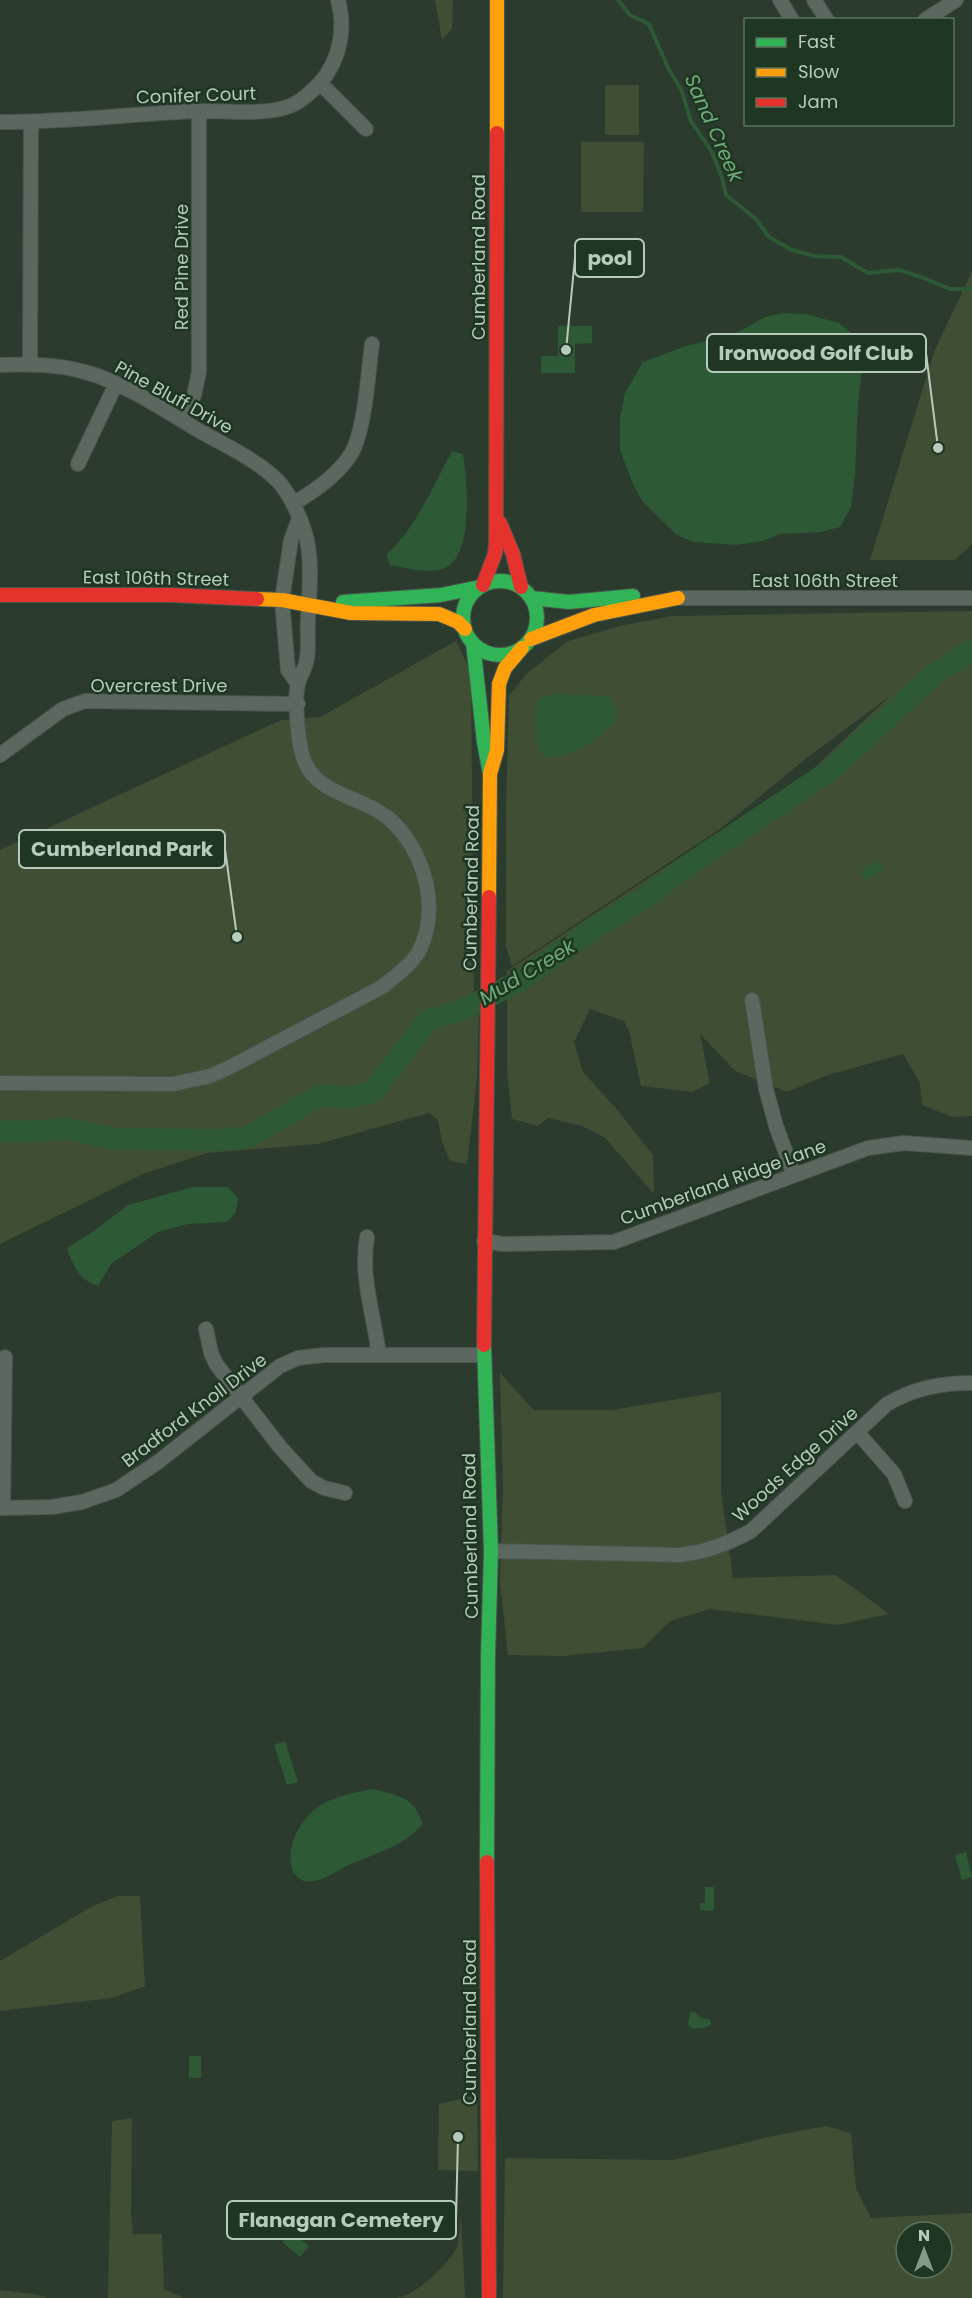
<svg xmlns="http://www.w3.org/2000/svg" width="972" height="2298" font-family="Poppins,sans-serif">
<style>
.green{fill:#404e33;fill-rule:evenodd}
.water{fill:#2e5935}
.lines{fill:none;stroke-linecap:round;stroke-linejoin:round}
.stream{stroke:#2e5935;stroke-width:4}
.river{stroke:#2e5935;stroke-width:22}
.street-casing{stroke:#49554c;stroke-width:16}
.fast-casing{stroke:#49554c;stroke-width:16}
.slow-casing{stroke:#49554c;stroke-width:16}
.jam-casing{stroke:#49554c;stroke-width:16}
.street{stroke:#5c685f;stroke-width:14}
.fast{stroke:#30b455;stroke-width:14}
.slow{stroke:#ff9f0a;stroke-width:14}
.jam{stroke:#e5322d;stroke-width:14}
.labels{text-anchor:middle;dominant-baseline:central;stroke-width:5;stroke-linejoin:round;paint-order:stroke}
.street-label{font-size:18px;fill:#b6cbbb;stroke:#1e3622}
.water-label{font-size:20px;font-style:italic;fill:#6fab79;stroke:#1e3622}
.leader{fill:none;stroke:#b6cbbb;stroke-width:2}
.callout-dot{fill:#b6cbbb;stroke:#1e3622;stroke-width:2}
.callout{fill:#1e3622;stroke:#b6cbbb;stroke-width:2}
.callout-label{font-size:20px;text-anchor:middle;font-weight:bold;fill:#b6cbbb}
</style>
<rect width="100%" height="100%" fill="#2b3b2e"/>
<path class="green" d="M 435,0 L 453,0 L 452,29 L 442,40 Z
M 605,85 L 639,85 L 639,135 L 605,135 Z
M 581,142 L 644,142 L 643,212 L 581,212 Z
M 972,271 L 972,544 L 955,560 L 870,560 L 934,352 Z
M 972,611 L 972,1116 L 952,1117 L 922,1105 L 920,1083 L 903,1054 L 825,1076 L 787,1092 L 735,1071 L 700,1034 L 710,1083 L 692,1092 L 641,1086 L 629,1031 L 624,1021 L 590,1009 L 574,1042 L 583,1072 L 615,1107 L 653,1155 L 654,1194 L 605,1138 L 582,1126 L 548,1118 L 538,1126 L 512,1119 L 507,1069 L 507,971 L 809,773 L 890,696 L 808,757 L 720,829 L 512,966 L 506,947 L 506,809 L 509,696 L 526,674 L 568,641 L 624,625 L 672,616 Z
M 456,641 L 471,672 L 474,1007 L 479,1005 L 477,1078 L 467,1164 L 450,1161 L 442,1142 L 438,1120 L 429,1113 L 318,1144 L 207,1153 L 143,1174 L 0,1244 L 0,850 L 281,720 L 320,717 Z
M 500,1373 L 534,1410 L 612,1410 L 721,1392 L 721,1490 L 733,1578 L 836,1575 L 889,1614 L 838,1625 L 710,1609 L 670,1621 L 643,1648 L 564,1656 L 508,1655 L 500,1583 L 503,1488 Z
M 117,1896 L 140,1896 L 145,1986 L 112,1998 L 0,2011 L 0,1961 L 89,1908 Z
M 477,2095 L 478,2171 L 438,2170 L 439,2104 Z
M 132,2118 L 131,2214 L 133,2234 L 162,2234 L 164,2289 L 184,2298 L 108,2298 L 112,2121 Z
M 826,2126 L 851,2133 L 856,2189 L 871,2218 L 972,2213 L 972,2298 L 503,2298 L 505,2158 L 673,2160 L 777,2135 ZM 906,2232 L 942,2232 L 942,2268 L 906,2268 Z
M 461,2216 L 465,2298 L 396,2298 C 415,2296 447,2266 456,2249 C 460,2240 459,2226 461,2216 Z
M 0,2290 L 40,2295 L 48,2298 L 0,2298 Z"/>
<path class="water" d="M 782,313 L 806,314 L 839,323 L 854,335 L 864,354 L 858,403 L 855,474 L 851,507 L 840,527 L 821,532 L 780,534 L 763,541 L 735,545 L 694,542 L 677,535 L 642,501 L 633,484 L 620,450 L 620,419 L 625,393 L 643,362 L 683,347 L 738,332 L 765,317 Z
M 558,326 L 592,326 L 592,343 L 575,344 L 575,373 L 541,373 L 541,356 L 558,356 Z
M 452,451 L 463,454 C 467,480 474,556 445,568 C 428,575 407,568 390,565 L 386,555 C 416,528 433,486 452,451 Z
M 555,694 L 609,696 L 617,711 C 617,712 616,719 615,720 C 607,735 552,773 539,750 C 536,745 537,737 536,732 C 535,719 534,711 539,699 Z
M 878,860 L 884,869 L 866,881 L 860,872 Z
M 193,1187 L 228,1187 L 238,1198 L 236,1212 L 227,1222 L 188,1224 L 158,1232 L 111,1264 L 98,1286 C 79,1280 73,1266 67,1248 L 94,1231 L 128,1205 Z
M 285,1741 L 298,1782 L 287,1785 L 274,1745 Z
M 374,1789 C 400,1797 413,1795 423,1824 C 404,1846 377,1853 351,1864 C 337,1870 321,1884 304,1881 C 300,1880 296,1876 294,1873 C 282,1851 301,1817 321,1805 C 336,1796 356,1792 374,1789 Z
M 966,1852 L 972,1877 L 962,1880 L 955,1855 Z
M 705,1887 L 714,1887 L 714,1911 L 700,1910 L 700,1903 L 705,1903 Z
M 690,2012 L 695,2012 L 701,2018 L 709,2019 L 711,2023 C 709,2029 695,2029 691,2028 L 688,2024 Z
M 189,2056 L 201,2056 L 201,2078 L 189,2078 Z
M 291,2231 L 309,2246 L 300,2257 L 282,2242 Z"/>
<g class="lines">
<path class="stream" d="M 618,0 L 630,15 L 649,24 L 669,70 L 681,89 L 691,121 L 712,152 L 722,178 L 726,195 L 756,219 L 769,237 L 792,250 L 814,256 L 841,257 L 868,273 L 899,270 L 921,277 L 950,289 L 972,289"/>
<path class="river" d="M 0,1131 L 17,1132 L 67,1129 L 118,1139 L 218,1140 L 248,1137 L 321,1095 L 349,1098 L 373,1092 L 428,1020 L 462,1010 L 518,982 L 598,926 L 646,897 L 686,867 L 831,770 L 932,676 L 972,650"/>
<defs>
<path id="street" d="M 780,0 L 792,20
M 814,0 L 827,20
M 925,20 L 956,0
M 320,83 C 340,60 346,29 338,0
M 0,122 C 66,122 131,114 196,111 C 226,110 259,116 287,107 C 300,103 311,92 320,83 L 366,129
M 30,364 L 31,122
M 0,365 C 29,364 57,364 85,372 C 123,382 164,410 198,430 C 224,445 256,459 278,481 C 291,495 305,526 308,546 C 312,570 309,594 308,618 C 307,631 309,645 307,658 C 306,668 300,675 298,684 C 294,699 298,745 304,760 C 317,795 361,796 387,817 C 424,847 442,910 418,953 C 409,967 394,977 382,987 L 232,1066 L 210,1076 L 173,1084 L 0,1083
M 181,420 L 194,395 L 199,372 L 199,111
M 78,464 L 116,384
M 294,503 C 315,491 337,476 351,454 C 365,431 368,373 372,344
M 678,598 L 972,598
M 298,684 L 288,670 L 282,600 L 291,540 L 299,519
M 0,755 L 63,709 L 85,701 L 298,704
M 752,1000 L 766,1089 L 776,1126 L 794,1175
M 367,1237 C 360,1277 374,1315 379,1355
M 484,1241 L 503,1244 L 614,1242 L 868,1148 L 904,1143 L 972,1148
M 206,1329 L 211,1353 L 216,1364 L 280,1447 L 311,1481 L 324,1488 L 345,1493
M 857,1432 L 894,1474 L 905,1501
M 0,1508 L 52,1507 L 82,1502 L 116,1490 L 158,1462 L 280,1366 L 298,1358 L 324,1355 L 484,1355
M 3,1508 L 5,1357
M 491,1551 L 680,1555 C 707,1552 728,1544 751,1531 L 887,1404 C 915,1388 940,1383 972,1383"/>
<path id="fast" d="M463 618a37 37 0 1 1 74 0a37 37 0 1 1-74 0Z
M 531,598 L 569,602 L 633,596
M 343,602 L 441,595 L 480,587
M 473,643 L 484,742 L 490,774
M 484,1345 L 491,1551 L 488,1656 L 487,1862"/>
<path id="slow" d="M 497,133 L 497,0
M 257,599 L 282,600 L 351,613 L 439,614 L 458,622 L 465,629
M 531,639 L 594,615 L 678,598
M 489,897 L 490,774 L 497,750 L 499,684 L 505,668 L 522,648"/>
<path id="jam" d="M 500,523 L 513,554 L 521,587
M 483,585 L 495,554 L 496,543 L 497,133
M 0,595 L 171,595 L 257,599
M 484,1345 L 489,897
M 487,1862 L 489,2298"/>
</defs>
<use href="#street" class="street-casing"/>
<use href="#fast" class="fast-casing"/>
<use href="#slow" class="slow-casing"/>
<use href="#jam" class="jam-casing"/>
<use href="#street" class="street"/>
<use href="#fast" class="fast"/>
<use href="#slow" class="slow"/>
<use href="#jam" class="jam"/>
</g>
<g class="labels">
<g class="street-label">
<text transform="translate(196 95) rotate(-2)">Conifer Court</text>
<text transform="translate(478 257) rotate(-90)">Cumberland Road</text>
<text transform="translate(181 267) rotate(-90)">Red Pine Drive</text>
<text transform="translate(174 397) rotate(29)">Pine Bluff Drive</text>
<text transform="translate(156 578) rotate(1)">East 106th Street</text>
<text x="825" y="580">East 106th Street</text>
<text x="159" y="685">Overcrest Drive</text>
<text transform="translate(471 888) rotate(-89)">Cumberland Road</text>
<text transform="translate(723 1182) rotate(-20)">Cumberland Ridge Lane</text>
<text transform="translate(194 1410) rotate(-37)">Bradford Knoll Drive</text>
<text transform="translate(795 1464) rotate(-42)">Woods Edge Drive</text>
<text transform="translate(470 1536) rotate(-91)">Cumberland Road</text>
<text transform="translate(469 2022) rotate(-90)">Cumberland Road</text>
</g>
<g class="water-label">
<text transform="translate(714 128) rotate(66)">Sand Creek</text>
<text transform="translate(527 972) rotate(-31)">Mud Creek</text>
</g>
</g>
<path class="leader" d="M566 350L575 258M938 448L926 353M237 937L225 849M458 2137L456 2220"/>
<g class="callout-dot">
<circle cx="566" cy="350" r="6"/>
<circle cx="938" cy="448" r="6"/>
<circle cx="237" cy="937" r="6"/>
<circle cx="458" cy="2137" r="6"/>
</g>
<g class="callout">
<rect x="575" y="239" width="69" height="38" rx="6"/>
<rect x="707" y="334" width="219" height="38" rx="6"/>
<rect x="19" y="830" width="206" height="38" rx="6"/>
<rect x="227" y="2201" width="229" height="38" rx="6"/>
</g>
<g class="callout-label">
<text x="610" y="265">pool</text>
<text x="816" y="360">Ironwood Golf Club</text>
<text x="122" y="856">Cumberland Park</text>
<text x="341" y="2227">Flanagan Cemetery</text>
</g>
<rect x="744" y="18" width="210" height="108" fill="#1e3622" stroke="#5b725f" stroke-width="1.5"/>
<rect x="756" y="38" width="30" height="9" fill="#30b455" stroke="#5b725f" stroke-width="1.5"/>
<text x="798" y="48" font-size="18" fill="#b6cbbb">Fast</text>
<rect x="756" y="68" width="30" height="9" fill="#ff9f0a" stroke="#5b725f" stroke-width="1.5"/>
<text x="798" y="78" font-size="18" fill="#b6cbbb">Slow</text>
<rect x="756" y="98" width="30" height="9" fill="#e5322d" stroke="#5b725f" stroke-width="1.5"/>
<text x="798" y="108" font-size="18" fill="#b6cbbb">Jam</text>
<g transform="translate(924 2250)"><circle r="28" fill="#1e3622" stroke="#5b725f" stroke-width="1.5"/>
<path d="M0-4.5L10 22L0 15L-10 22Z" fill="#85998a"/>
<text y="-9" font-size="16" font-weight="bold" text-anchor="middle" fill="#b6cbbb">N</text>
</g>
</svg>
